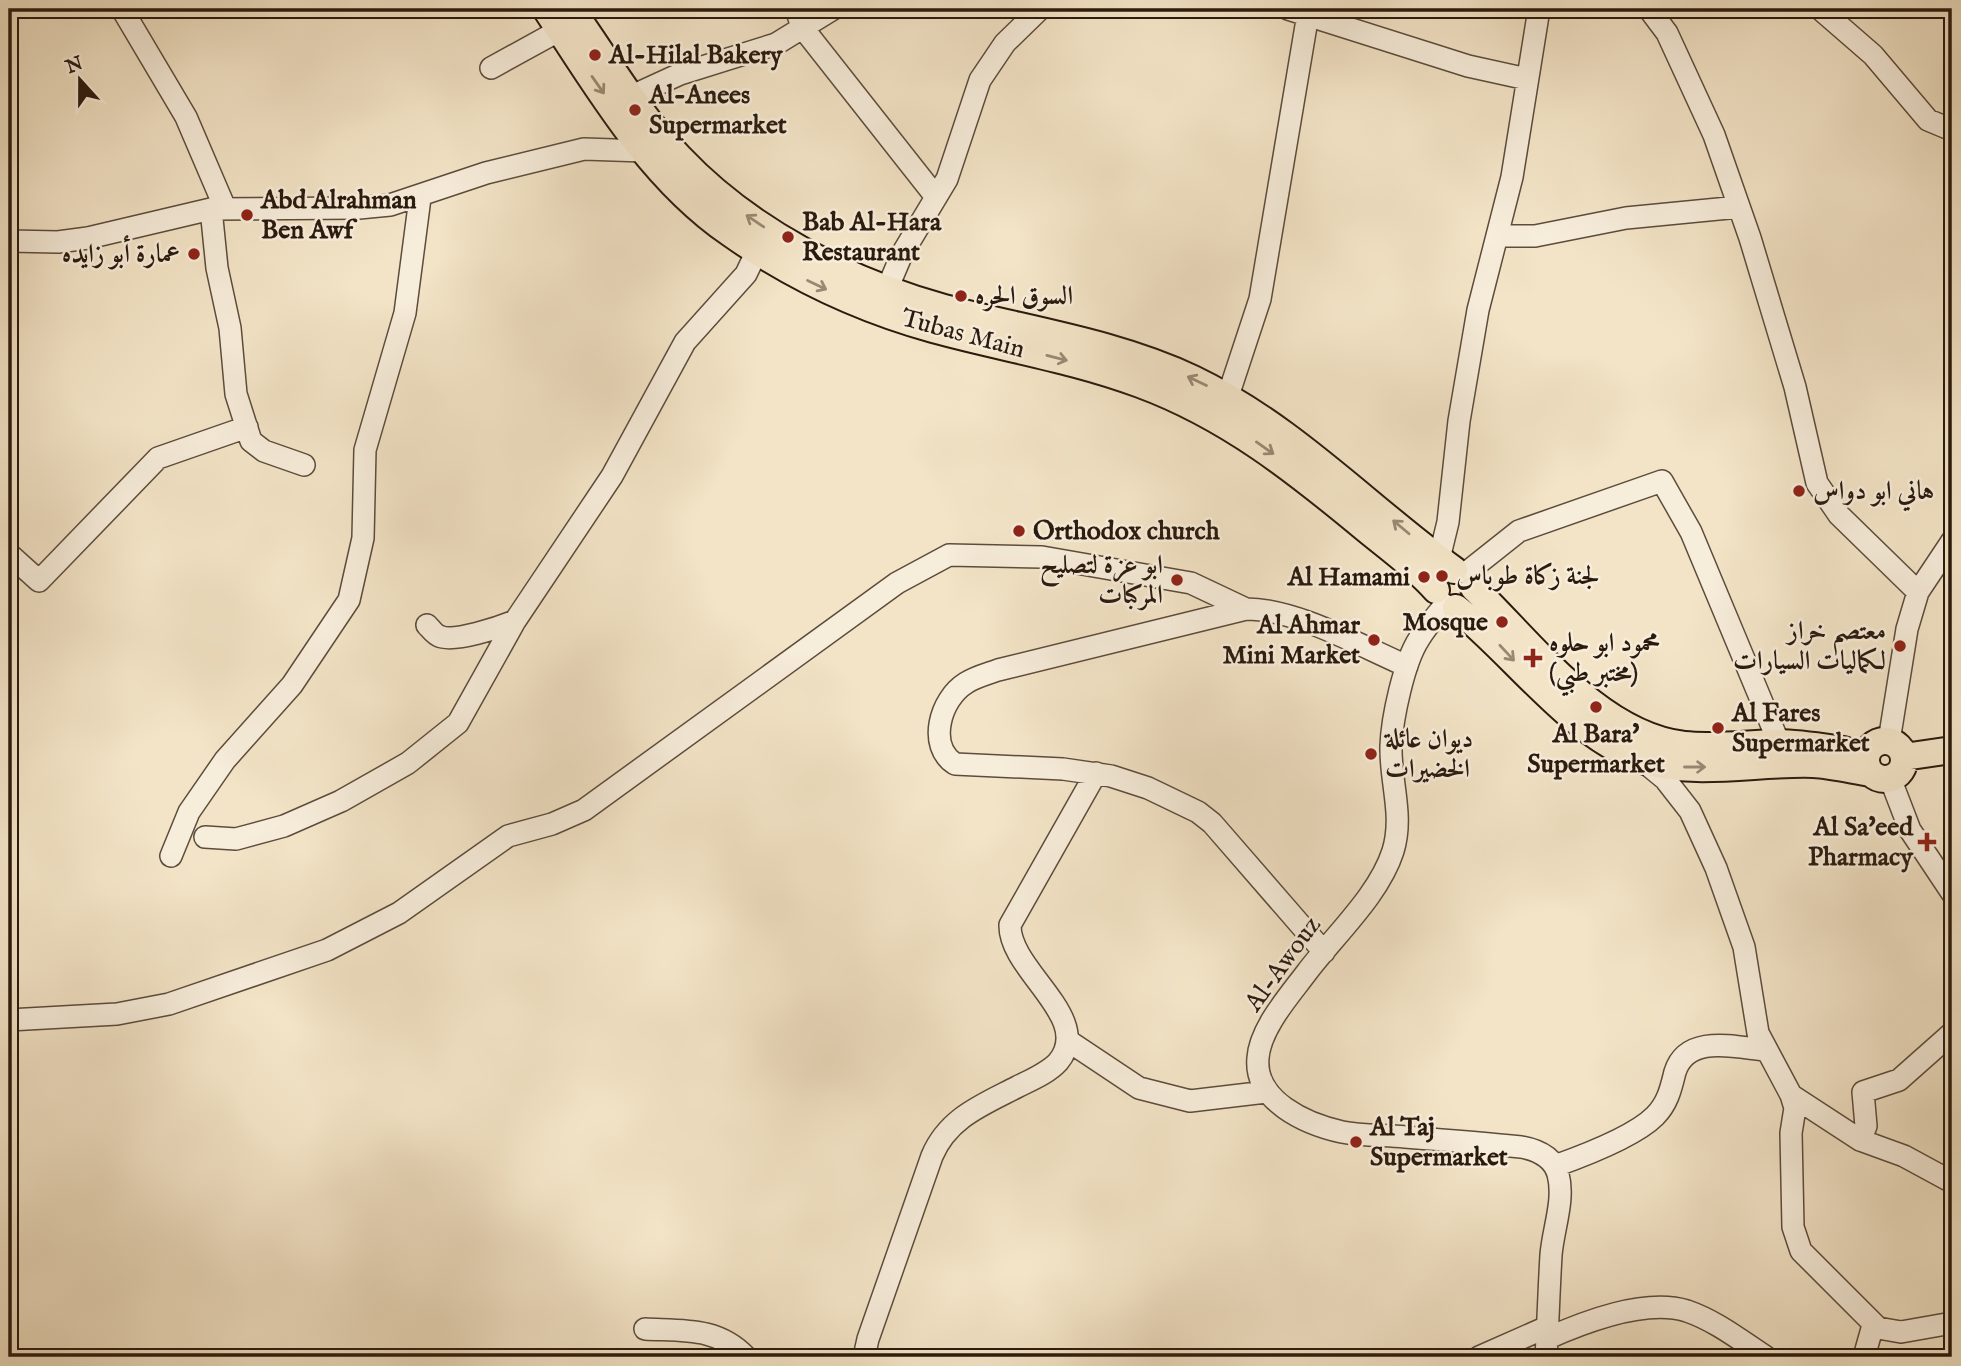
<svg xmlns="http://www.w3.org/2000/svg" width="1961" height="1366" font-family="'IM FELL English',Amiri,serif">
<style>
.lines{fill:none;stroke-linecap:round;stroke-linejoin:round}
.minor-casing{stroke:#5c4c3c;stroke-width:24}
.major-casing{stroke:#2a1a0e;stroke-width:30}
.minor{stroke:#f7eddb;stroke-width:21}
.major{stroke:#f3e4c7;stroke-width:26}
.oneway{stroke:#998974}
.poi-dot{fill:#8f2418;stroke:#f7eddb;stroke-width:2.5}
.labels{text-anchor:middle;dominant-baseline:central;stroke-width:5;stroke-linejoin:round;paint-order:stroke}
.poi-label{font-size:26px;font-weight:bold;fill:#2a1a0e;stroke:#f7eddb;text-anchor:start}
.street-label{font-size:26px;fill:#2a1a0e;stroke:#f7eddb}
</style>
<rect width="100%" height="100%" fill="#f3e4c7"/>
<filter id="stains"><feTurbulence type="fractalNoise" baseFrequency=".00286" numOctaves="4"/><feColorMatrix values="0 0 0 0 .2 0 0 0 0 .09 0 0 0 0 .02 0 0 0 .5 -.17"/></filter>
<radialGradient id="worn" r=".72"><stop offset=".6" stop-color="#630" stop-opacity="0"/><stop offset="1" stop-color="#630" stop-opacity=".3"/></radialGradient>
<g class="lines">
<defs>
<path id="minor" d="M 122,9 L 186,117 L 225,208
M 796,9 L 802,27 L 936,197
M 1288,9 L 1468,66 L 1527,79
M 1649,9 L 1667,33 L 1714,135 L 1750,238 L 1795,387 L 1817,483 L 1839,515 L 1918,592
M 1820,9 L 1873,55 L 1928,120 L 1952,130
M 491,68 L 560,30
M 632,96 L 680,74 L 776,44 L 833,9
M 211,209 L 217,268 L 230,328 L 236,394 L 251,441 L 264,451 L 304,465
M 1497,236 L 1535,236 L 1626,218 L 1739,207
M 9,241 L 58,242 L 88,238 L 211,209 L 359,208 L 390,205 L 486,173 L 584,149 L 644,151 L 653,144
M 882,301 L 902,254 L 947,179 L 980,80 L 1005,43 L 1040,9
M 1228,396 L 1260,299 L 1308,14
M 9,554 L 39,581 L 158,458 L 247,427
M 1439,559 L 1448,522 L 1459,421 L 1478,310 L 1512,177 L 1539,9
M 1466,573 L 1519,531 L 1662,481 L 1691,532 L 1779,743
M 1445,605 C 1436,616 1426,627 1419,639 C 1404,662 1392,718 1391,746 C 1390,782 1404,815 1393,851 C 1379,895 1335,935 1307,972 C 1290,995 1260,1028 1258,1058 C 1254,1101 1306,1124 1342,1132 C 1362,1136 1385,1135 1405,1137 C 1444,1140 1483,1143 1521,1147 C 1538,1150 1553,1157 1558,1174 C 1565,1200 1553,1229 1551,1255 C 1549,1289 1548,1323 1546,1357
M 427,625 C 430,628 435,635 439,636 C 454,643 500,627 515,621
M 1889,741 L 1907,629 L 1918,592 L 1952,541
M 1643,761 L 1665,779 L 1690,811 L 1716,868 L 1744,947 L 1758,1033 L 1791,1095 L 1860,1140 L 1904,1156 L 1952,1182
M 1890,778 L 1910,830 L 1952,893
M 205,837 L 236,839 L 284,826 L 341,801 L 408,763 L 458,723 L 515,621 L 612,476 L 685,342 L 746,274 L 757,251
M 171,856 L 189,812 L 225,760 L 292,685 L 349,600 L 363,538 L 365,450 L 405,313 L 420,198
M 1324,952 L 1212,823 L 1198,812 L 1148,788 L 1111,776 L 1063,769 L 955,764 C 927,746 940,699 966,683 C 975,677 987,674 998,670 L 1246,609 C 1297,609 1360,646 1407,666
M 9,1020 L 117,1014 L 169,1004 L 327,950 L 399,913 L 508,836 L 552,824 L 584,810 L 897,583 L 949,555 L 1042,557 L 1191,583 L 1246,609
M 1067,1040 L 1139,1088 L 1190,1101 L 1266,1092
M 1791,1095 L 1795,1108 L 1791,1133 L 1793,1227 L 1801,1251 L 1878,1328 L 1901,1332 L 1952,1323
M 1860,1140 L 1866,1126 L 1863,1092 L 1899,1080 L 1952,1033
M 1555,1166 C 1583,1156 1635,1136 1655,1116 C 1668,1103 1671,1088 1675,1072 C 1687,1034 1734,1047 1765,1050
M 645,1329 C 683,1331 718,1327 746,1357
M 1546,1339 C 1584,1322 1645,1298 1687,1311 C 1716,1321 1740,1340 1766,1357
M 864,1357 L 868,1339 L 932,1156 C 948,1118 982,1105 1017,1087 C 1031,1080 1048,1073 1058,1062 C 1095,1018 1009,971 1010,925 L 1096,773
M 1479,1357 L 1547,1327
M 1864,1357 L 1873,1325"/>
<path id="major" d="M 546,9 C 598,88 650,178 730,233 C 791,276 861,309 933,329 C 1002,348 1073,359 1140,384 C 1227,416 1295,470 1366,529 C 1389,548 1416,567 1436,590
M 571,9 C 606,58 638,114 679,157 C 749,231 847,281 944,308 C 1027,330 1115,342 1193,379 C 1293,427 1366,506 1454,570
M 1474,588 C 1532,644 1599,735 1684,745 C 1714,748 1745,744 1775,743 C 1798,743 1822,747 1844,750
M 1456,608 C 1514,654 1572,736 1642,760 C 1695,777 1758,762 1813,764 C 1832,765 1852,770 1871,773
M1866 760a19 19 0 1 1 38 0a19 19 0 1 1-38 0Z
M 1904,757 L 1952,750"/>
</defs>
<use href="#minor" class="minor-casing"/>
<use href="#major" class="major-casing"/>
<use href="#minor" class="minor"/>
<use href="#major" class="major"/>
</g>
<defs><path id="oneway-shaft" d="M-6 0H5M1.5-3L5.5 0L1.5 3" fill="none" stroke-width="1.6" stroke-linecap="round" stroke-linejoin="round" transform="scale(1.75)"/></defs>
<g class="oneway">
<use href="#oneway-shaft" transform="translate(598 85) rotate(55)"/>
<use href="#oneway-shaft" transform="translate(755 221) rotate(-146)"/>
<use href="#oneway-shaft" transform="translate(817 285) rotate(26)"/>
<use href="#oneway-shaft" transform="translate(1057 358) rotate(14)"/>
<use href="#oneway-shaft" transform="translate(1197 381) rotate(-155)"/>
<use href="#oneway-shaft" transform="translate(1265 448) rotate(35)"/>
<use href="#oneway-shaft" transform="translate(1401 527) rotate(-140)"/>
<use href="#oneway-shaft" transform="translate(1507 653) rotate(47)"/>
<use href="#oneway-shaft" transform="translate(1695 767)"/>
</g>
<g class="poi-dot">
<circle cx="595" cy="55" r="7"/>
<circle cx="635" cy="110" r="7"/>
<circle cx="247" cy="215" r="7"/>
<circle cx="788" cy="237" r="7"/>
<circle cx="194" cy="254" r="7"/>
<circle cx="961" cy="296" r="7"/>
<circle cx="1799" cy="491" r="7"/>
<circle cx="1019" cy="531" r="7"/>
<circle cx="1442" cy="576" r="7"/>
<circle cx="1424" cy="577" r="7"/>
<circle cx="1177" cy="580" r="7"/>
<circle cx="1502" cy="622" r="7"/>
<circle cx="1374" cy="640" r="7"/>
<circle cx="1900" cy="646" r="7"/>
<path d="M1529.5 647.5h7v7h7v7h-7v7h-7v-7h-7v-7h7z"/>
<circle cx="1596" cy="707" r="7"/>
<circle cx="1718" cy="728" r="7"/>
<circle cx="1371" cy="754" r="7"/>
<path d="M1923.5 831.5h7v7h7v7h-7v7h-7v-7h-7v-7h7z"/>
<circle cx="1356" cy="1142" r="7"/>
</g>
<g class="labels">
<g class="poi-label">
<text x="609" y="55">Al-Hilal Bakery</text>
<text x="649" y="95">Al-Anees<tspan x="649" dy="30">Supermarket</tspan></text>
<text x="261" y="200">Abd Alrahman<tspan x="261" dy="30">Ben Awf</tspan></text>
<text x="802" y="222">Bab Al-Hara<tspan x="802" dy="30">Restaurant</tspan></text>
<text x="180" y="254" text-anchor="end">عمارة أبو زايده</text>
<text x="975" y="296">السوق الحره</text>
<text x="1813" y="491">هاني ابو دواس</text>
<text x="1033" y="531">Orthodox church</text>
<text x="1163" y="565" text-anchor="end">ابو عزة لتصليح<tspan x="1163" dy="30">المركبات</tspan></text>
<text x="1456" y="576">لجنة زكاة طوباس</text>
<text x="1410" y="577" text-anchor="end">Al Hamami</text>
<text x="1488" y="622" text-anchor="end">Mosque</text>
<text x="1360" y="625" text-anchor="end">Al Ahmar<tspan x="1360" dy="30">Mini Market</tspan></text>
<text x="1886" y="631" text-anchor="end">معتصم خراز<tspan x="1886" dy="30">لكماليات السيارات</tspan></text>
<text x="1549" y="643">محمود ابو حلوه<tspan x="1549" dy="30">(مختبر طبي)</tspan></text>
<text x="1732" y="713">Al Fares<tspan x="1732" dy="30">Supermarket</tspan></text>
<text x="1596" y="734" text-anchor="middle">Al Bara'<tspan x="1596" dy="30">Supermarket</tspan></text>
<text x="1385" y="739">ديوان عائلة<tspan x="1385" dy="30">الخضيرات</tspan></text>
<text x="1913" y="827" text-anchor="end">Al Sa'eed<tspan x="1913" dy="30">Pharmacy</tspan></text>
<text x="1370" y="1127">Al Taj<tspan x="1370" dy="30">Supermarket</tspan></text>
</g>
<g class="street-label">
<text transform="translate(963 334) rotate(15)">Tubas Main</text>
<text transform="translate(1283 964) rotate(-54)">Al-Awouz</text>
</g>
</g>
<rect width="1961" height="1366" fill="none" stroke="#f3e4c7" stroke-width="35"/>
<rect x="10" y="10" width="1940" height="1345" fill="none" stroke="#2a1a0e" stroke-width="3.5"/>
<rect x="18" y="18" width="1926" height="1331" fill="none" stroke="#2a1a0e" stroke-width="2"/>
<g transform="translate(80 80) rotate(339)" stroke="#f7eddb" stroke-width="5" paint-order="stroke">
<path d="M0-5L12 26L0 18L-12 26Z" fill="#2a1a0e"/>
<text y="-10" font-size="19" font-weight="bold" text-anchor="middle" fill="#2a1a0e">N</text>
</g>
<rect width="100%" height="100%" filter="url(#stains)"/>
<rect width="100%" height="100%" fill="url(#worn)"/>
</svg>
